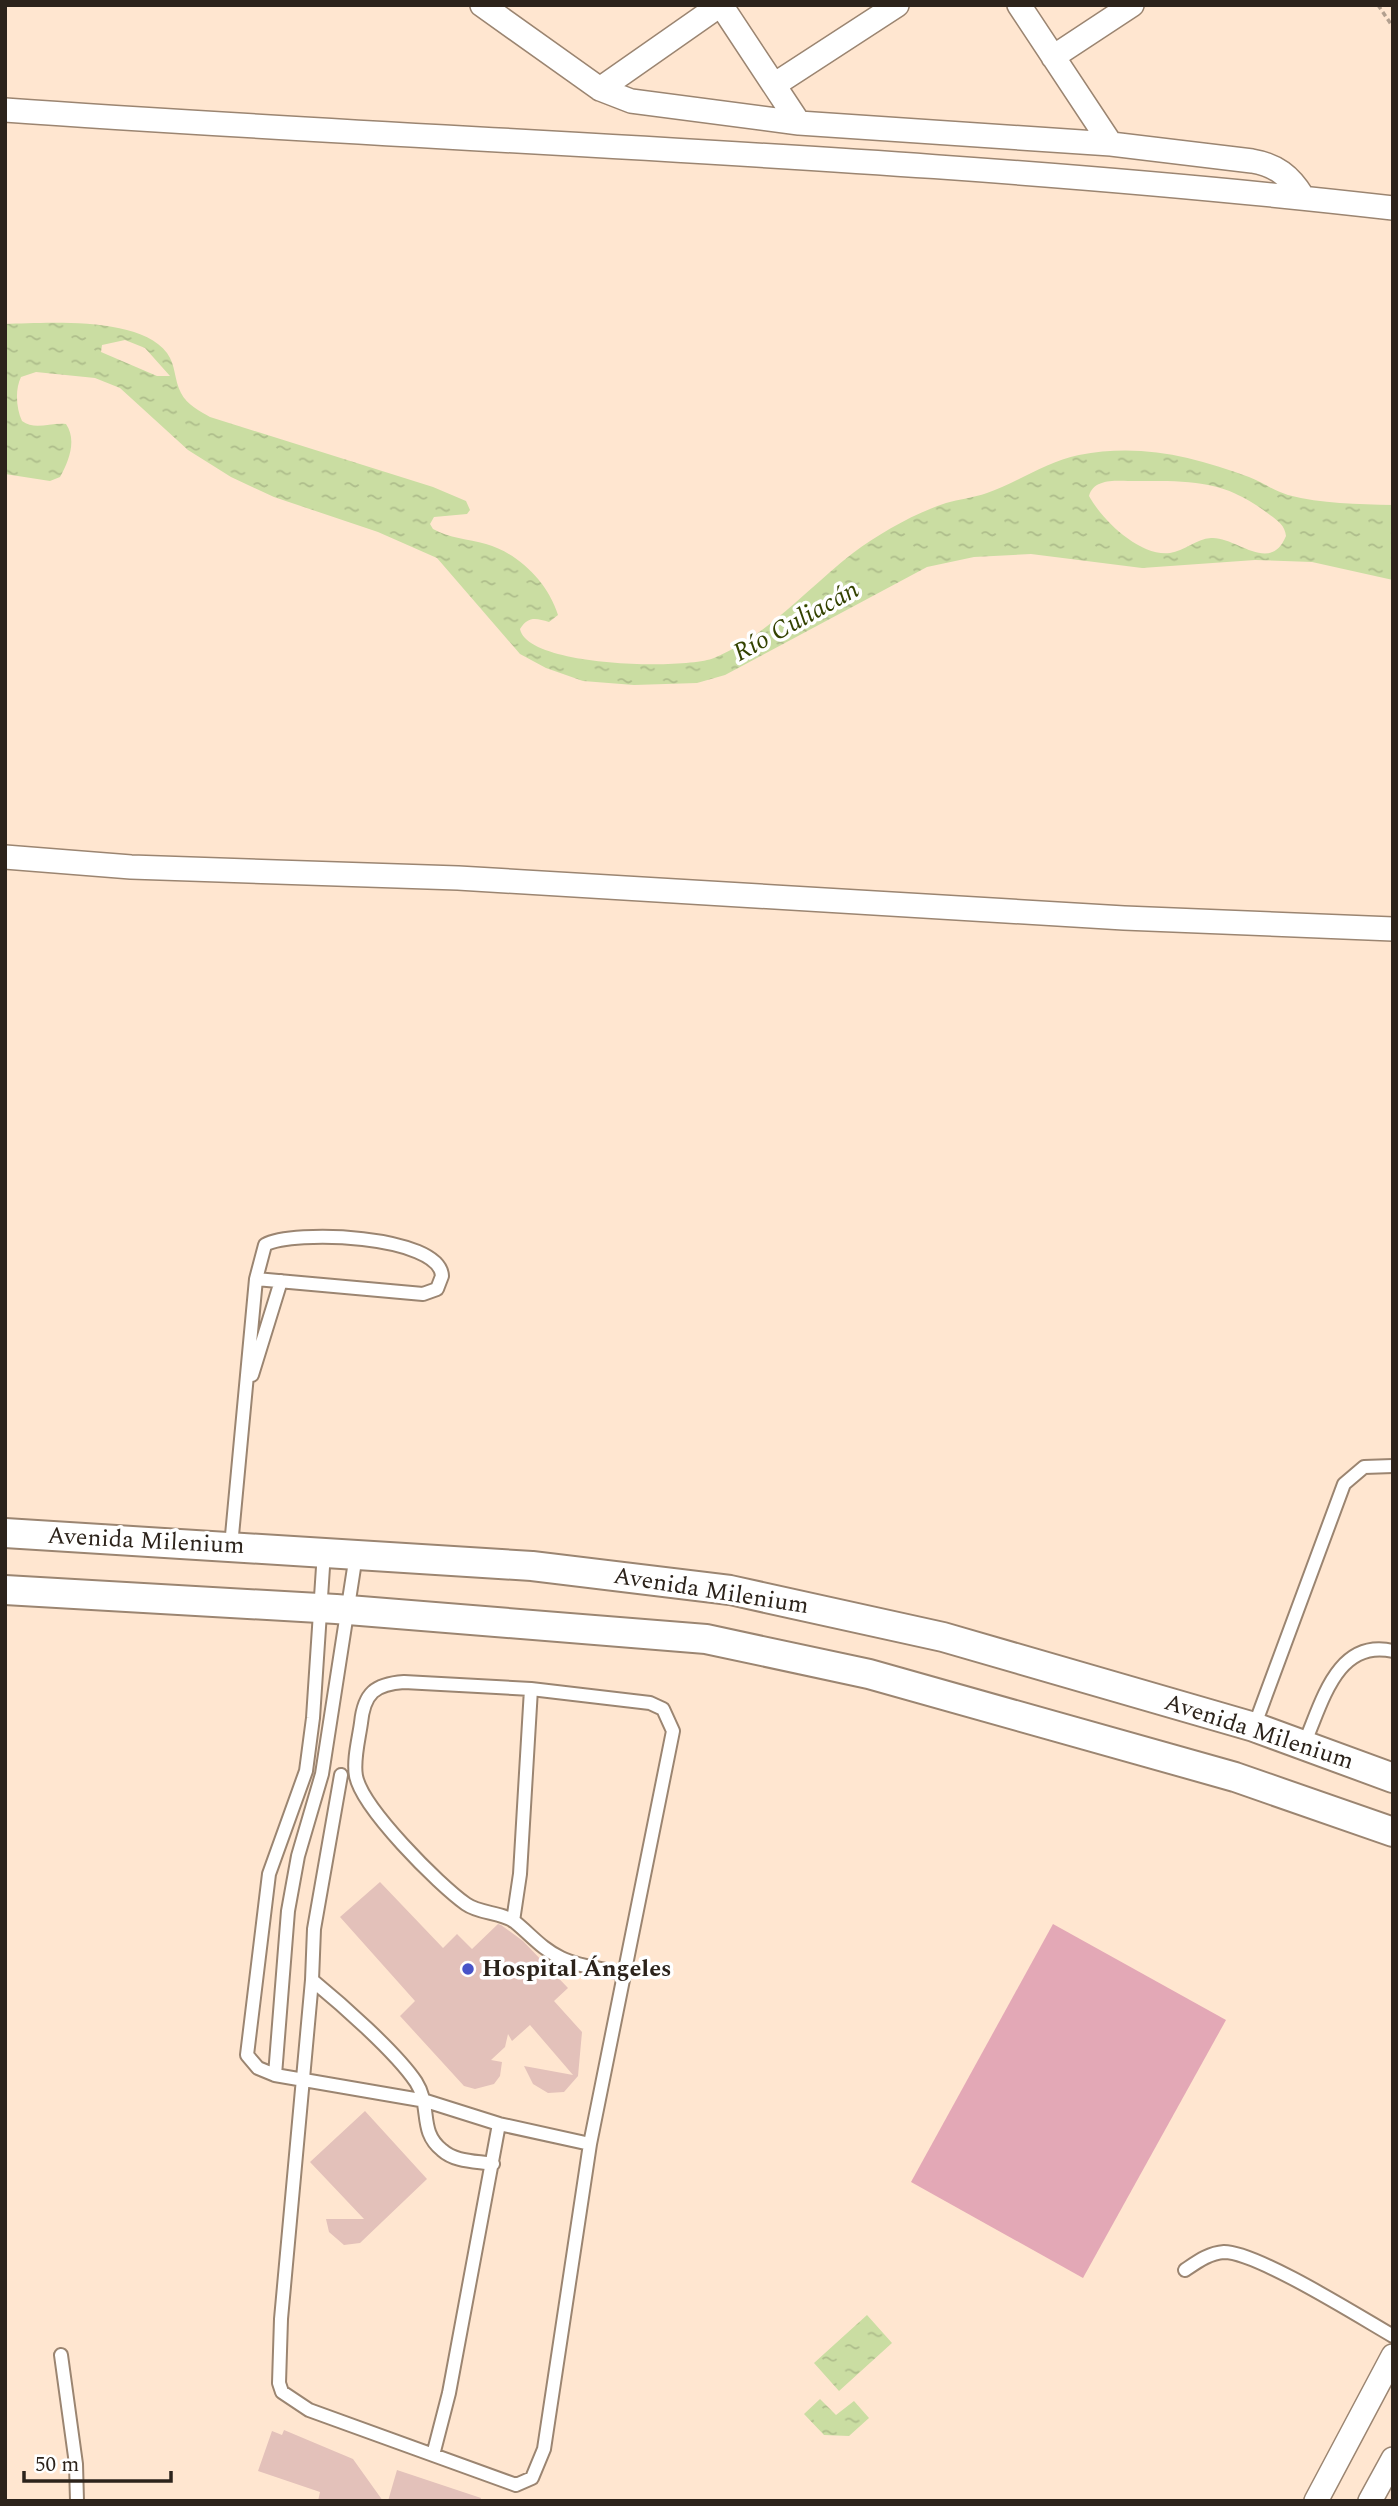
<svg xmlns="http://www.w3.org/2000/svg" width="1398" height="2506" font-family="Spectral,serif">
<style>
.grass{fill:#e3a8b6}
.water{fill:url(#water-ripples);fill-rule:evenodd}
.building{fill:#e3c1ba}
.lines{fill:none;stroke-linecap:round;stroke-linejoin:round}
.service-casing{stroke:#9b8571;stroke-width:16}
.minor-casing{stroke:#9b8571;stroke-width:26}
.tertiary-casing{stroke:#9b8571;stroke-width:32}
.path{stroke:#b3a08f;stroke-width:3.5;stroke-dasharray:5 3.5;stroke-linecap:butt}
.service{stroke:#fff;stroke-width:12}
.minor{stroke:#fff;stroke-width:23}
.tertiary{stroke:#fff;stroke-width:28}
.poi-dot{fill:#4853c8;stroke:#fff;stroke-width:2.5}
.labels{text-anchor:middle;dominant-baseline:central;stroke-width:7;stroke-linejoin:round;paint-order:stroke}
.street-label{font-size:24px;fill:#2c231b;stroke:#fff}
.poi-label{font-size:24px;font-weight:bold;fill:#2c231b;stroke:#fff;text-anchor:start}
.water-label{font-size:26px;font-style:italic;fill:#334200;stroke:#fff}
</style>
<defs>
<pattern id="water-ripples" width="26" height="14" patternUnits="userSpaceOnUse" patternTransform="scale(1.75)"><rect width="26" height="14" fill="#cadda2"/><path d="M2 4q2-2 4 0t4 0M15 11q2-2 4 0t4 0" fill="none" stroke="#aebd8b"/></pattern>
</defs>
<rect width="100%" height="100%" fill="#ffe6d0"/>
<path class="grass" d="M 1053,1924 L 1226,2020 L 1083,2278 L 911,2182 Z"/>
<path class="water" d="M 5,324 C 47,323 139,316 167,353 C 176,365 174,380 181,393 C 187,405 200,411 210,417 L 433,487 L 466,501 L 470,510 L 467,514 L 434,517 L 430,524 L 433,529 C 449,538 468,539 486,544 C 518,553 548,582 558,615 L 549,622 C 536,618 528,616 520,629 C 527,667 684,670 714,658 C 768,635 807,589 853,553 C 880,533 913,514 946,503 C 959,499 973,498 987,493 C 1018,482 1046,462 1079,455 C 1139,443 1193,456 1249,477 C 1262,482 1274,491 1288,495 C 1322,504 1357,504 1393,505 L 1393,580 L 1312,562 L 1255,560 L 1142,568 L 1031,554 L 974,557 L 927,567 L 725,675 L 697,683 L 634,685 L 583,681 L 546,668 L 520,654 L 437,558 L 378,532 L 274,497 L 231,477 L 188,450 L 120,388 L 95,378 L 36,372 L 21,377 C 15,389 16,408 22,421 C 35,431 51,422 66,424 C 77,440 69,461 60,477 L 50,481 L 5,474 ZM 125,340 L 145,348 L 170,376 L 157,376 L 101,352 L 102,345 ZM 1136,481 C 1187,481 1223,479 1266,512 C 1275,519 1285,524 1286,536 C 1270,575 1236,536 1211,538 C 1196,539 1184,551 1170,553 C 1140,557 1102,520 1089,496 C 1094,477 1119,481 1136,481 Z
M 867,2315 L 892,2343 L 839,2391 L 814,2363 Z
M 820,2399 L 836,2415 L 854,2401 L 869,2418 L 849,2436 L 824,2435 L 804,2414 Z"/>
<path class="building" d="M 380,1882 L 443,1948 L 457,1934 L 472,1949 L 498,1924 L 501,1925 L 523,1941 L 568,1988 L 554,2001 L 582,2032 L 578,2076 L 564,2092 L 548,2093 L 533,2084 L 524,2066 L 573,2075 L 530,2025 L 512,2041 L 508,2034 L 505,2047 L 491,2060 L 502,2062 L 500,2076 L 494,2084 L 475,2089 L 464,2086 L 400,2016 L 415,2001 L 340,1917 Z
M 365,2111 L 427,2179 L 360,2243 L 344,2245 L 329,2232 L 326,2219 L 364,2219 L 310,2162 Z
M 284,2430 L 353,2459 L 383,2501 L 318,2501 L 320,2492 L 258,2471 L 272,2431 L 282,2435 Z
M 397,2470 L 481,2498 L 480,2501 L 388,2501 Z"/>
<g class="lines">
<defs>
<path id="service" d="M 252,1375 L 281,1281
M 231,1546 L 256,1279 L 265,1245 C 292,1229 440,1235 442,1276 L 437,1289 L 423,1294 L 256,1279
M 324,1552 L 313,1718 L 306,1771 L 269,1874 L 247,2055 L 258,2068 L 275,2075 L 426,2101 L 499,2124 L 449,2393 L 433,2455
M 531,1689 L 404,1682 C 375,1684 364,1693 361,1723 C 359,1738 353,1760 356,1776 C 362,1808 438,1884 466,1904 C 480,1914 502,1912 515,1922 C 531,1935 542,1949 561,1958 C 579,1967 604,1969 623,1973
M 1254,1727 L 1344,1484 L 1364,1467 L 1393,1466
M 1304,1744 C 1322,1704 1336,1638 1393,1651
M 341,1775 L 314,1929 L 312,1980 C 340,2003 396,2052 416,2082 C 432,2107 418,2131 442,2150 C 455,2162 476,2161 493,2164
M 513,1921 L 520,1874 L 531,1689 L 650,1703 L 663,1709 L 673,1731 L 590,2144
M 312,1980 L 281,2319 L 279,2383 L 282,2392 L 309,2410 L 516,2485 L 532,2478 L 544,2449 L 590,2144 L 499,2124
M 275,2075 L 288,1911 L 298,1856 L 322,1774 L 356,1555
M 1185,2270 C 1197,2262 1209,2253 1224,2252 C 1257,2252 1360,2317 1393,2336
M 61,2355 L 76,2464 L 77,2501"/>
<path id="minor" d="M 482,5 L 600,89 L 631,101 L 799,123 L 1111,144 L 1252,161 C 1276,165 1290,176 1303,197
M 721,5 L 799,123
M 1019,5 L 1111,144
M 1053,57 L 1132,5
M 774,85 L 897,5
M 600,89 L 720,5
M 5,110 C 468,143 932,155 1393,208
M 5,857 L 131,867 L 458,878 L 1124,918 L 1393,929
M 1316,2501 L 1393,2356
M 1370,2501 L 1393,2459"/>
<path id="tertiary" d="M 5,1533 L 532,1566 L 730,1590 L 943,1637 L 1254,1727 L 1393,1778
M 5,1590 L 336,1609 L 706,1639 L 869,1674 L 1235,1777 L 1393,1832"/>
</defs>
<use href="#service" class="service-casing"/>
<use href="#minor" class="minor-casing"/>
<use href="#tertiary" class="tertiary-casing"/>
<path class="path" d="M 1378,5 L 1393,27"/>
<use href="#service" class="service"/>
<use href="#minor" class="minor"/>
<use href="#tertiary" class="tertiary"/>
</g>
<circle class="poi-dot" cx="468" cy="1969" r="7"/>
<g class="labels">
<g class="street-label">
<text transform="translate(146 1541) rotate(3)">Avenida Milenium</text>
<text transform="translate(711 1591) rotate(9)">Avenida Milenium</text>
<text transform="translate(1259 1732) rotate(18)">Avenida Milenium</text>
</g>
<g class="poi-label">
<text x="482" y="1969">Hospital Ángeles</text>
</g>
<g class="water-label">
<text transform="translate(796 621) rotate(-29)">Río Culiacán</text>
</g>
</g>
<rect width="1398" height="2506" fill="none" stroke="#2c231b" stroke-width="14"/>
<path d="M24 2471v10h147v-10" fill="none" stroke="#2c231b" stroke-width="3.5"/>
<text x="35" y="2471" font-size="21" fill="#2c231b" stroke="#ffffff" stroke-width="5" paint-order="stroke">50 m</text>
</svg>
